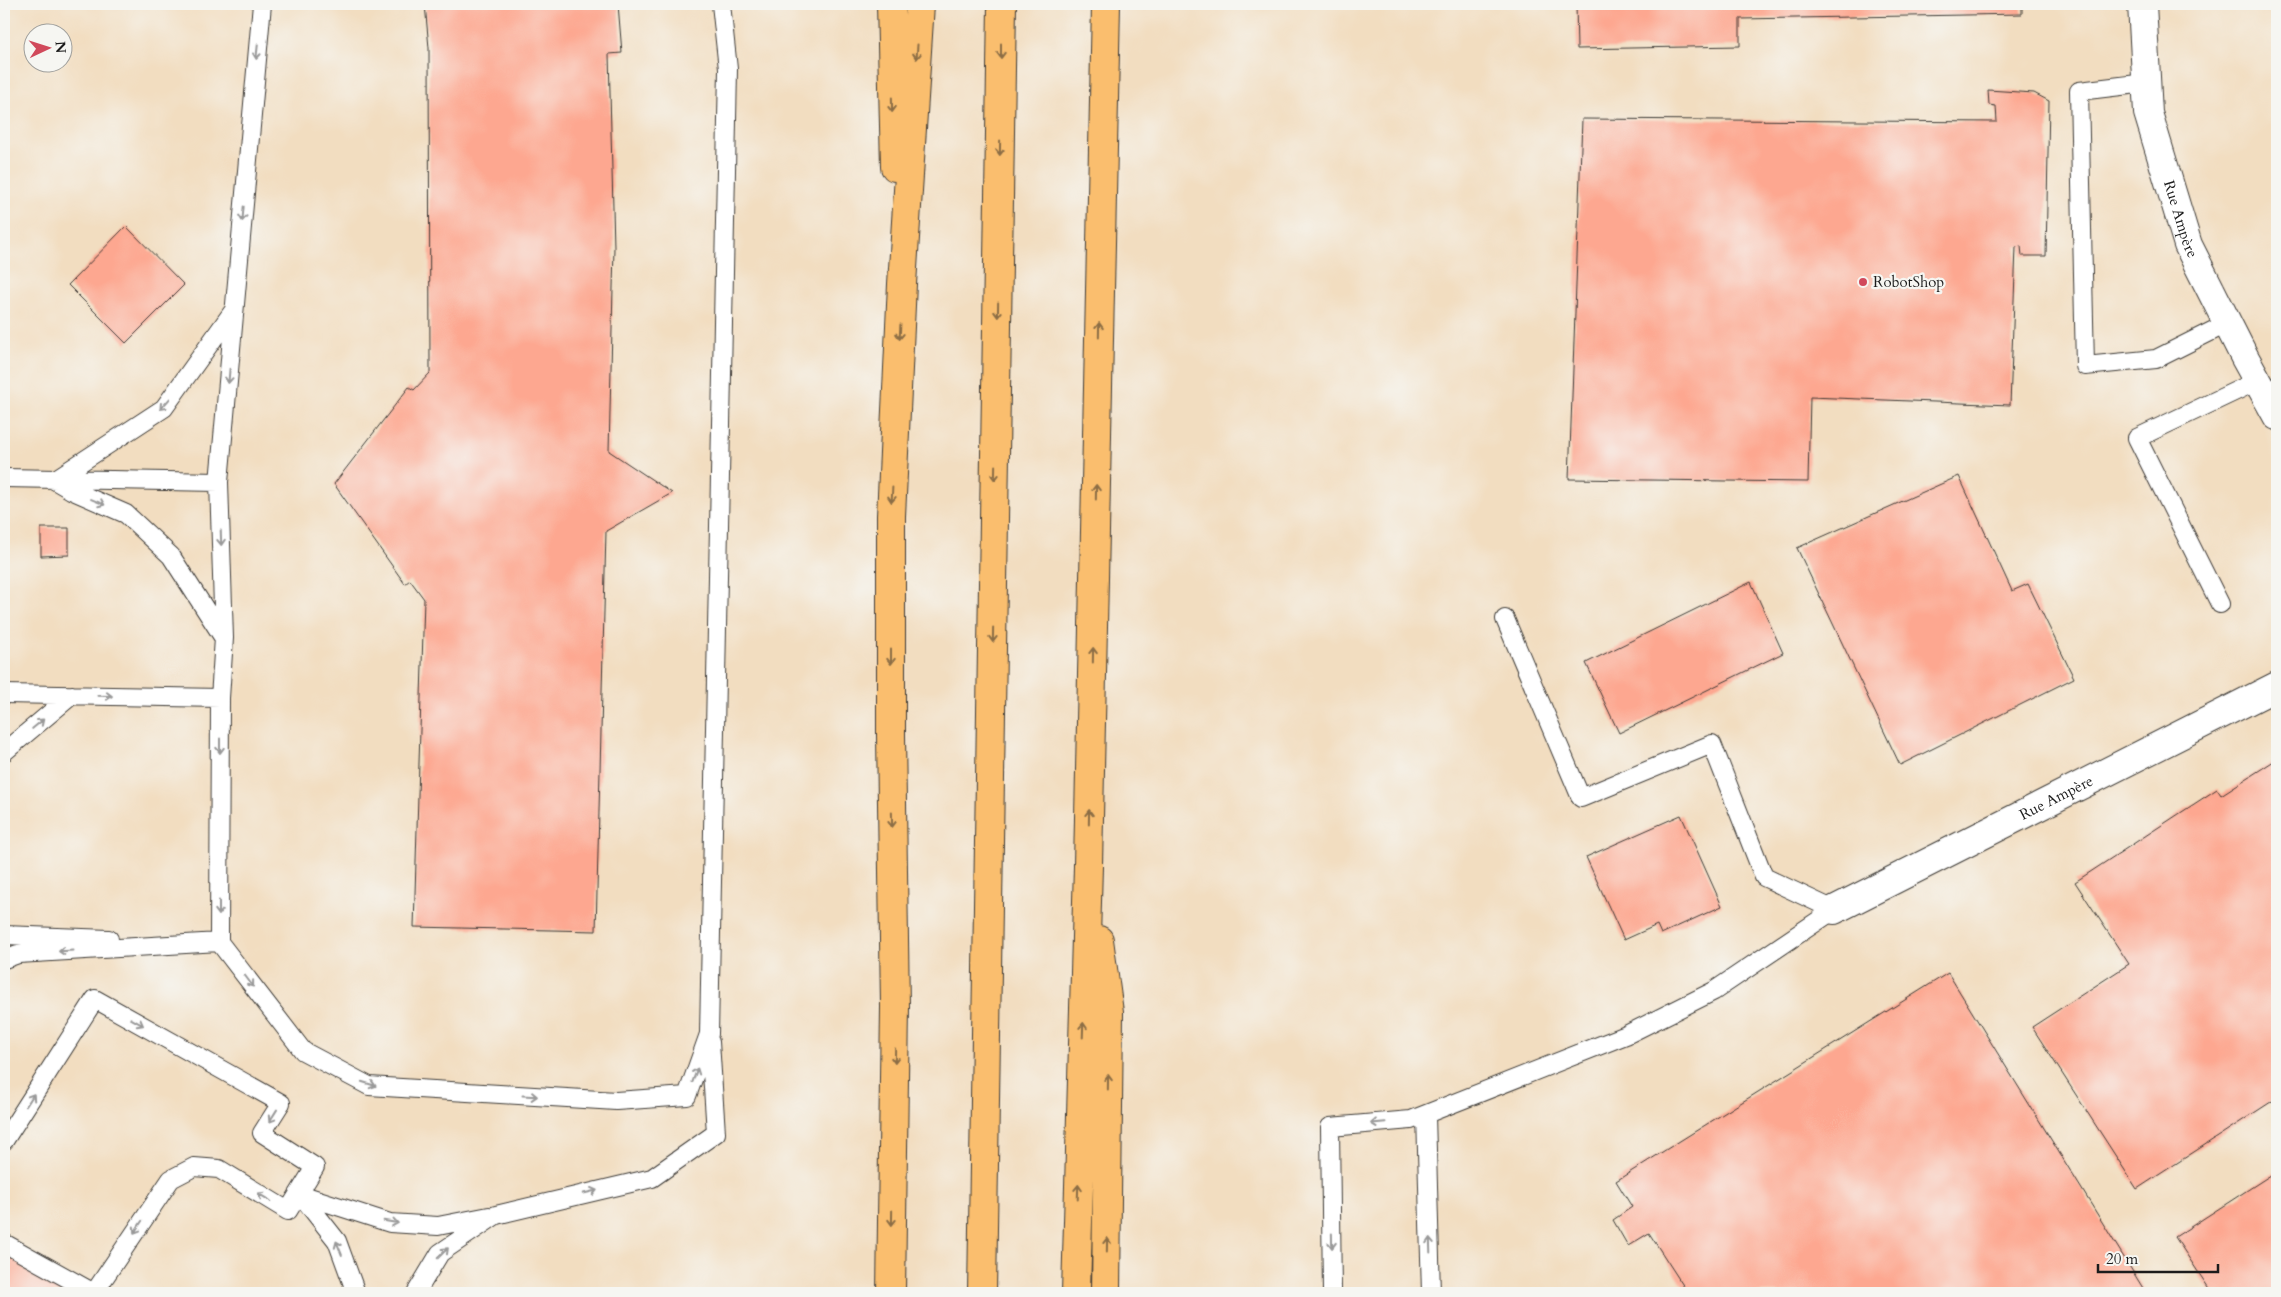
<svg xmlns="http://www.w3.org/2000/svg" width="2281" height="1297" font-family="Cardo,serif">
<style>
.building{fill:#fda790}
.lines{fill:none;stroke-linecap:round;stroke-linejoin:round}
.service-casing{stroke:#3c3935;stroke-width:20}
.minor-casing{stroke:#3c3935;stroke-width:30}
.trunk-casing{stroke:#3c3935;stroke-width:30}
.service{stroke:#fff;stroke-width:18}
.minor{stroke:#fff;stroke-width:28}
.trunk{stroke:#fabe6e;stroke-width:28}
.oneway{stroke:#8b6d45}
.oneway2{stroke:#999}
.poi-dot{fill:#d1495b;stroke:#f6f6f2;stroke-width:2}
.labels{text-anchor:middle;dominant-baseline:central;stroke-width:4.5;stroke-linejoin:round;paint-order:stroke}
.street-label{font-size:15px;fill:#1c1c1c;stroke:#f6f6f2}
.poi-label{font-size:15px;fill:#1c1c1c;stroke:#f6f6f2;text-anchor:start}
</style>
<rect width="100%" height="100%" fill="#f6f6f2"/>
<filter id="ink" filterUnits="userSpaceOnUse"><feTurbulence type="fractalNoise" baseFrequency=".02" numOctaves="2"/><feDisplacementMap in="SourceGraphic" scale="10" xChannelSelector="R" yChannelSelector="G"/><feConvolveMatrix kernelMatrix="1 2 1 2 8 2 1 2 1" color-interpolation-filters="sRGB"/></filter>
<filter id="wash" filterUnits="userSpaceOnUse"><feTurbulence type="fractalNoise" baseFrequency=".0096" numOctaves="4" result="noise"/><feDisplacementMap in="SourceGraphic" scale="20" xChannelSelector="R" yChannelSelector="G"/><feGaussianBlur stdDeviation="1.12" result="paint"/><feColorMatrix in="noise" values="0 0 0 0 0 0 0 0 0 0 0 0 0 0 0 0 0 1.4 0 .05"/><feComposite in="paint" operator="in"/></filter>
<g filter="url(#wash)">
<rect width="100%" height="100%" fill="#f2ddc0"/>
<g id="blocks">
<path class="building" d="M 425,4 L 618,4 L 622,53 L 609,54 L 614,247 L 609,451 L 672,493 L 606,531 L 596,931 L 414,927 L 424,599 L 410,580 L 405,584 L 334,484 L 409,387 L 414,390 L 430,373 L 429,48 Z
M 1576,4 L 2022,4 L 2022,14 L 1740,19 L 1740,46 L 1577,49 Z
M 1988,90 L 2034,93 L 2049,101 L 2046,256 L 2022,256 L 2021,246 L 2016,247 L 2010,405 L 1810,397 L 1808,482 L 1569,479 L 1582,119 L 1997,122 L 1996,106 L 1989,105 Z
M 2277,110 L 2277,134 L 2276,134 L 2273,119 Z
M 126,226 L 184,285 L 126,343 L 68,285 Z
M 1959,476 L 2012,591 L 2028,584 L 2074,678 L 1900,765 L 1797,548 Z
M 41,528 L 69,528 L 69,555 L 41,556 Z
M 1751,582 L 1783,653 L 1619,733 L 1586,663 Z
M 2277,759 L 2277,1098 L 2137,1189 L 2032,1027 L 2129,964 L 2075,882 L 2217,789 L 2221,795 Z
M 1681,815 L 1722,906 L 1661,934 L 1657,925 L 1624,940 L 1586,857 Z
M 1948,973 L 2146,1293 L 1688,1293 L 1649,1233 L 1628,1246 L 1613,1220 L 1632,1207 L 1616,1181 Z
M 2277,1171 L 2277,1293 L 2212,1293 L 2175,1237 Z
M 4,1243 L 94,1293 L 4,1293 Z"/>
</g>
</g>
<g filter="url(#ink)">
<use href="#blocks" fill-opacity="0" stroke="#3c3935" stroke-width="1"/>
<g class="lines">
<defs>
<path id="service" d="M 2146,83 L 2079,91 L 2085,366 L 2156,359 L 2228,323
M 4,478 L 219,482
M 54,480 L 164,408 L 234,310
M 54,480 L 71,490 L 126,514 L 171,556 L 223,637
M 2220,604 L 2137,438 L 2257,381
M 1505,619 L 1581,798 L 1712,744 L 1764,877 L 1834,910
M 4,694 L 220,698 L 219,942 L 303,1051 L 369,1086 L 616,1101 L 687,1096 L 709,1034 L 728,69 L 721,4
M 220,698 L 224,638 L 219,482 L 262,4
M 4,752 L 72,695
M 4,935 L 109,939
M 4,959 L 18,954 L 219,942
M 1426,1115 L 1431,1293
M 4,1141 L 95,999 L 281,1103 L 262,1133 L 315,1167 L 288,1211 L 219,1169 L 194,1167 L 171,1179 L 94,1293 L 4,1243
M 356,1293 L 337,1241 L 300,1194 L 390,1223 L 438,1226 L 489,1216
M 416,1293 L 440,1253 L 496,1215 L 652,1178 L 716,1133 L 710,1042
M 1332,1293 L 1330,1127 L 1411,1120 L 1626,1035 L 1714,991 L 1834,910"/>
<g id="minor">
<path id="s1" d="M 2142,4 L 2148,113 L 2188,245 L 2245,358 L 2277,416"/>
<path id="s2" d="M 1834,910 L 2277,686"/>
</g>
<path id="trunk" d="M 891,4 L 895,167
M 1099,940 L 1109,1012 L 1106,1293
M 891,1293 L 895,1007 L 891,735 L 891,516 L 902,284 L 920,4
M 982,1293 L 1002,4
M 1076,1293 L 1088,866 L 1106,4"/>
</defs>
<use href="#service" class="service-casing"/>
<use href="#minor" class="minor-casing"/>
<use href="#trunk" class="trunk-casing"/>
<use href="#service" class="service"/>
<use href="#minor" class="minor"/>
<use href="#trunk" class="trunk"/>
</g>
<defs><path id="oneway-shaft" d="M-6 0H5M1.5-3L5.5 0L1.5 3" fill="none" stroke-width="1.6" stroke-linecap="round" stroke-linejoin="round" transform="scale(1.25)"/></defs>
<g class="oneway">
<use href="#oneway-shaft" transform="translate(1001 51) rotate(90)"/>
<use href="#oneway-shaft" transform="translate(917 52) rotate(94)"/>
<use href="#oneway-shaft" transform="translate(892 105) rotate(89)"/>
<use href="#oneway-shaft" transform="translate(1000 148) rotate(91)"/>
<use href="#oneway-shaft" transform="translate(998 310) rotate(91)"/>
<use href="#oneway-shaft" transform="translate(1099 330) rotate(-89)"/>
<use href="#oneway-shaft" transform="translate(900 332) rotate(93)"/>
<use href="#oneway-shaft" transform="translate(995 473) rotate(91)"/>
<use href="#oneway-shaft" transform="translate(1096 492) rotate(-89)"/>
<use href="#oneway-shaft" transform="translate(892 495) rotate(93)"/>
<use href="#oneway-shaft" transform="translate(993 635) rotate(91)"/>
<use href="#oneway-shaft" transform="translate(1093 655) rotate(-89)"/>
<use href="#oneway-shaft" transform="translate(891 657) rotate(90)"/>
<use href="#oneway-shaft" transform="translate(1089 817) rotate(-89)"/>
<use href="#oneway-shaft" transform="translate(892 820) rotate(89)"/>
<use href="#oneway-shaft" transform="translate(1083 1030) rotate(-88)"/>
<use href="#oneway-shaft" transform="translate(895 1056) rotate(91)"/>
<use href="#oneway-shaft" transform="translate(1108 1082) rotate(-89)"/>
<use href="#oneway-shaft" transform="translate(1078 1192) rotate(-88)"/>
<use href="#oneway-shaft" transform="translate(892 1218) rotate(91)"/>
<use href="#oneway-shaft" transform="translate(1107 1245) rotate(-89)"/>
</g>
<g class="oneway2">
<use href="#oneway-shaft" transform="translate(257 52) rotate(96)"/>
<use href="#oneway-shaft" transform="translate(243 214) rotate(95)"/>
<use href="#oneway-shaft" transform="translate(229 376) rotate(95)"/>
<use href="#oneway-shaft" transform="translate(165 404) rotate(132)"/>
<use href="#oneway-shaft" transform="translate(98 502) rotate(23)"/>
<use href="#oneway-shaft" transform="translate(221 538) rotate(88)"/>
<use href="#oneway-shaft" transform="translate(105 696) rotate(1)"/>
<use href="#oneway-shaft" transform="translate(38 724) rotate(-40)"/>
<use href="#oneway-shaft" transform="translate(220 746) rotate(90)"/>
<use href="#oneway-shaft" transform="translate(219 908) rotate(90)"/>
<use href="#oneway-shaft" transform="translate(66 951) rotate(177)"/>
<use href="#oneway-shaft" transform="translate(249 981) rotate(53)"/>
<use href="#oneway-shaft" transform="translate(137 1022) rotate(29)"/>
<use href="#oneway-shaft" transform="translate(695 1075) rotate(-70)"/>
<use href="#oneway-shaft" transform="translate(369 1084) rotate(17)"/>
<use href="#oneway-shaft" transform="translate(530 1096) rotate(3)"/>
<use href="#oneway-shaft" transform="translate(30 1100) rotate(-57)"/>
<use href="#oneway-shaft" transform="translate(273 1116) rotate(122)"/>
<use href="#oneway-shaft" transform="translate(1378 1123) rotate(175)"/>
<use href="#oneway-shaft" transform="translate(590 1192) rotate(-13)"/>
<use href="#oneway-shaft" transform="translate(264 1197) rotate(-149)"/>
<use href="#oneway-shaft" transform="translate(391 1222) rotate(10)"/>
<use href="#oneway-shaft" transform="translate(138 1227) rotate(124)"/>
<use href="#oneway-shaft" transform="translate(1332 1241) rotate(89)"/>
<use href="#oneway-shaft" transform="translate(1430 1245) rotate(-92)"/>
<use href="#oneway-shaft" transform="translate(339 1248) rotate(-112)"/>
<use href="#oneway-shaft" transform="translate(443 1253) rotate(-45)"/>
</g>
</g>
<circle class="poi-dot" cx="1863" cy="282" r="5"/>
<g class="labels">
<g class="street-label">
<text stroke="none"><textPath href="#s1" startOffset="220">Rue Ampère</textPath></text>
<text stroke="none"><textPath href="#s2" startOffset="249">Rue Ampère</textPath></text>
</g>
<g class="poi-label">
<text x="1873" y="282">RobotShop</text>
</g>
</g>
<rect width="2281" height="1297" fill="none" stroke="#f6f6f2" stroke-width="20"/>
<g transform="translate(48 48) rotate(86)"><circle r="24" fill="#f6f6f2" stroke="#9f9f9c"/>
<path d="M0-4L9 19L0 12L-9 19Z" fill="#d1495b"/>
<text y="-8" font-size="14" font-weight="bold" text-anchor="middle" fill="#1c1c1c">N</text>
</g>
<path d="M2098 1264v8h120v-8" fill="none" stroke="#1c1c1c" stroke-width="2.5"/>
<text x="2106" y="1264" font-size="15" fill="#1c1c1c" stroke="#f6f6f2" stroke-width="4" paint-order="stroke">20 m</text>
</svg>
